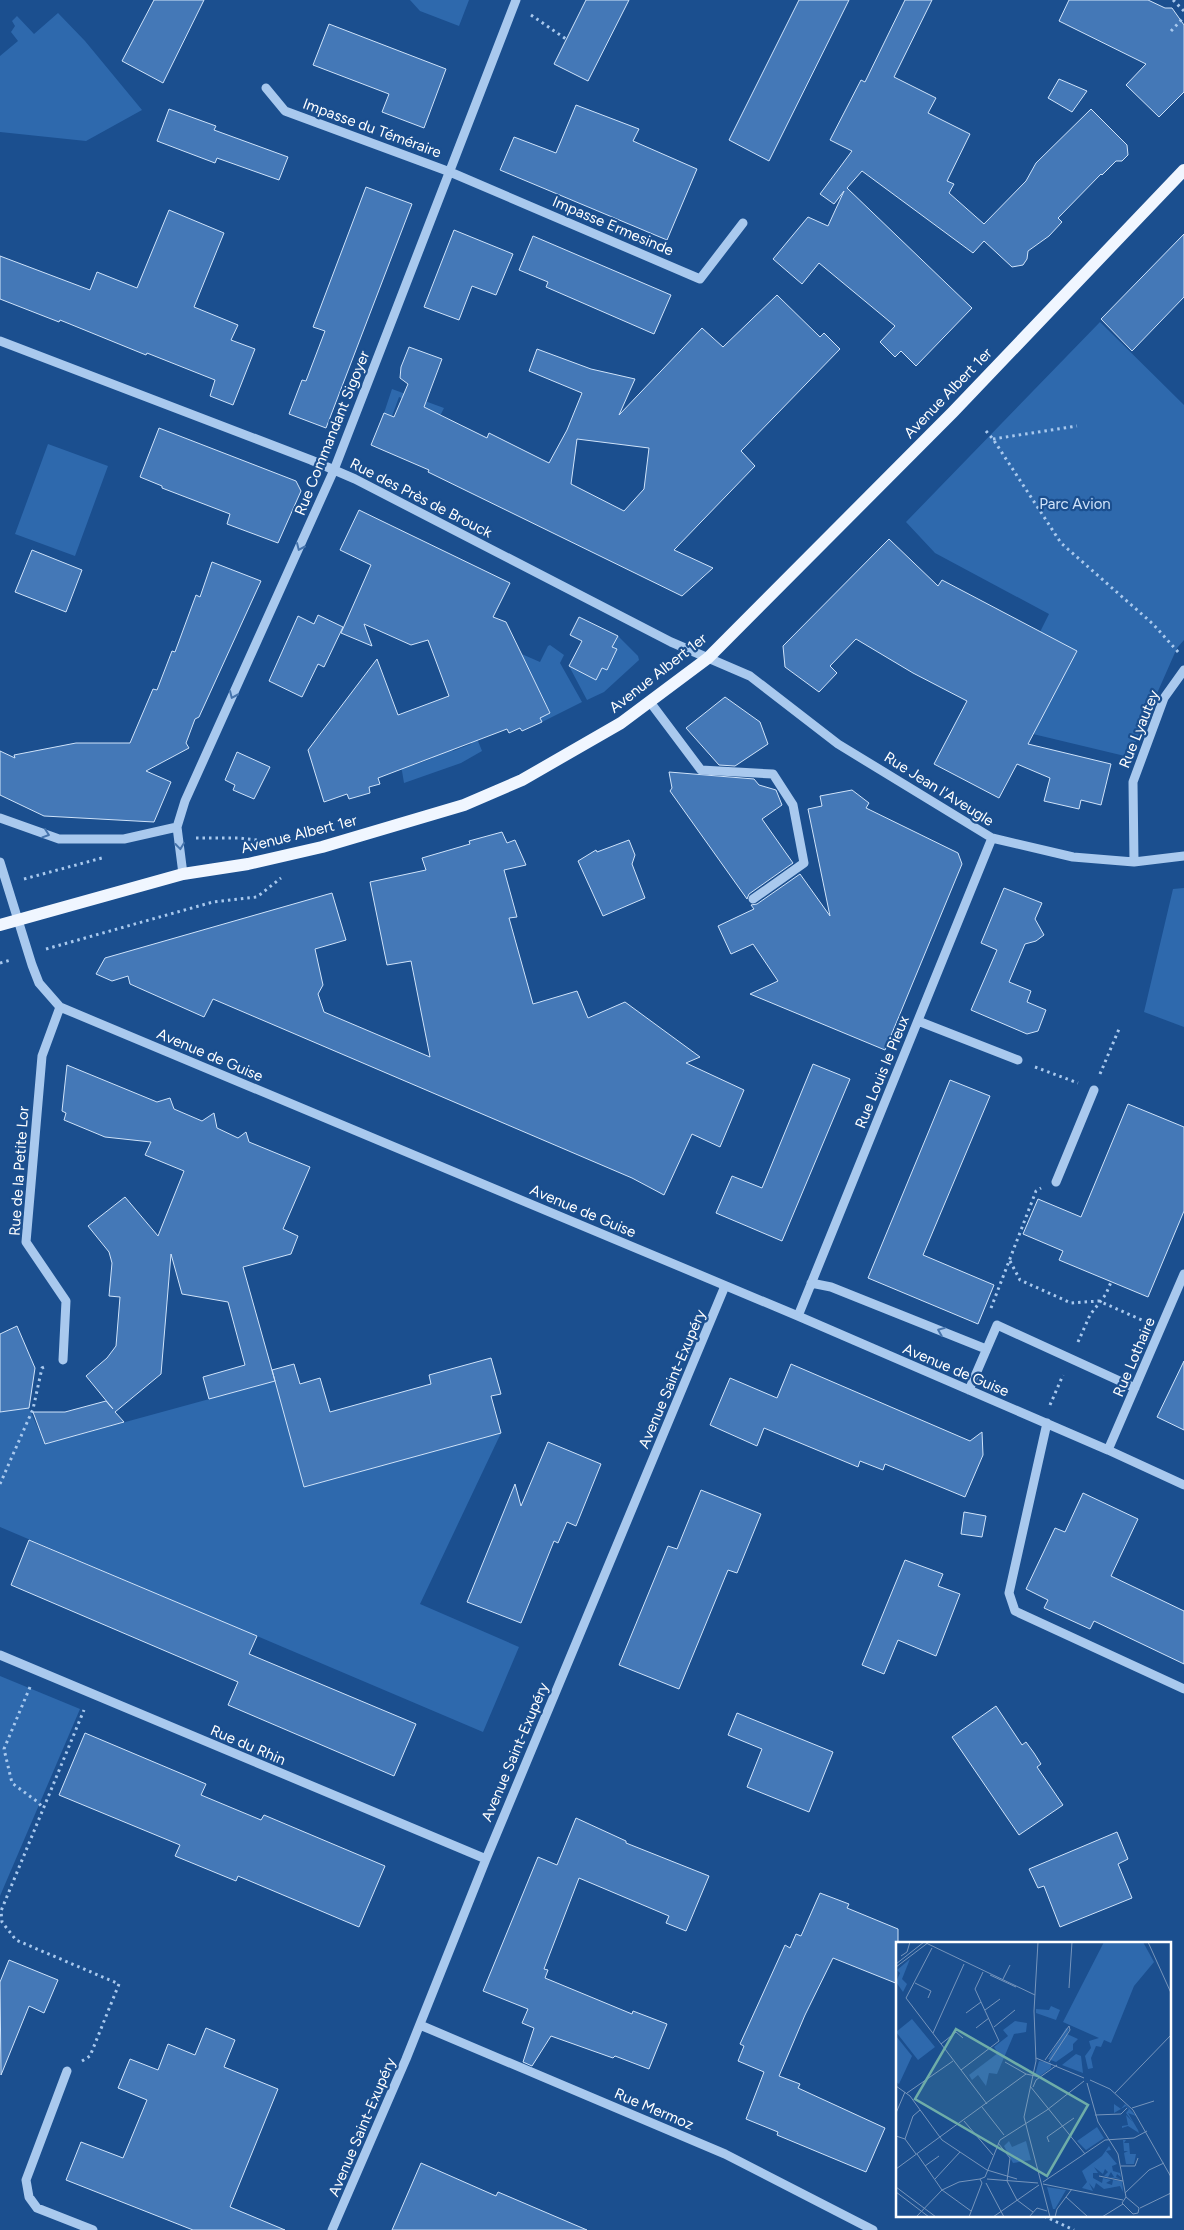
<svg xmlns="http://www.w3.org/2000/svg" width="1184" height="2230" font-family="Figtree,sans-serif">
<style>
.green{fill:#2e69ad}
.building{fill:#4478b7;stroke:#cfe3fa;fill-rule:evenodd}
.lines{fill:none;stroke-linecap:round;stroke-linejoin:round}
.path{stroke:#a9c9ee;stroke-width:3;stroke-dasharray:2.5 4;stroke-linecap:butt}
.minor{stroke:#a9c9ee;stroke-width:9}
.major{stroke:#f0f6ff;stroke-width:12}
.oneway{stroke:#4674ac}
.labels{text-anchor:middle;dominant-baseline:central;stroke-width:4.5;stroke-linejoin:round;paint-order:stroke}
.street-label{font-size:15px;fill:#fff;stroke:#1b4f8f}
.park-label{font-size:15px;fill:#cfe3fa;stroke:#1b4f8f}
.inset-road{fill:none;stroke:#7695bc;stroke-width:1}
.view{fill:#6fada8;fill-opacity:0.15;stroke:#6fada8;stroke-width:2.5}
.inset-edge{fill:none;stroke:#fff;stroke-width:2.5}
</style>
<rect width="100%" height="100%" fill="#1b4f8f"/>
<path class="green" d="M 410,0 L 469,0 L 459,26 L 420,11 Z
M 58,13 L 85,41 L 142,110 L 86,141 L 0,132 L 0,56 L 18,41 L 11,32 L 15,26 L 12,21 L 17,16 L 34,34 Z
M 1100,322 L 1184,405 L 1184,640 L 1177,648 L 1129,757 L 1033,734 L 1077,651 L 1040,632 L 1049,614 L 935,553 L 906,522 Z
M 392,389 L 444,408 L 429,438 L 427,409 L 399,397 L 392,416 L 384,413 Z
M 48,444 L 108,466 L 75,556 L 15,534 Z
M 618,636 L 638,656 L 639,660 L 604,692 L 587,700 L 569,666 L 596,679 L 602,668 L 607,670 L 616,649 L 612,647 Z
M 550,645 L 564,655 L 560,663 L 582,702 L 542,722 L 540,718 L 550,712 L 528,668 L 517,652 L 540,662 L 548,646 Z
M 476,736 L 482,751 L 461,763 L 404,783 L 401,765 L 413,761 L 414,765 L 433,758 L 431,753 L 450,746 L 453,751 L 471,744 L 468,738 Z
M 1184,888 L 1184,1027 L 1144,1012 L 1173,889 Z
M 275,1381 L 304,1487 L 501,1433 L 420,1604 L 519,1647 L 483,1732 L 0,1527 L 0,1412 L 29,1408 L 45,1444 Z
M 0,1676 L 80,1709 L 0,1896 Z"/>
<path class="building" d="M 154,0 L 204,0 L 163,83 L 122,61 Z
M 586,0 L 629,0 L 588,81 L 554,64 Z
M 799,0 L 849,0 L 769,161 L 729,140 Z
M 905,0 L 932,0 L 894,77 L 936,98 L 928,113 L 970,134 L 947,181 L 954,184 L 949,193 L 984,224 L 1026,181 L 1036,163 L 1091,109 L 1127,145 L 1128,155 L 1122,161 L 1116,161 L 1102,175 L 1101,174 L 1058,218 L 1062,222 L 1049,236 L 1028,251 L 1027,259 L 1023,265 L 1012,267 L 984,241 L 973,253 L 862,171 L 847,188 L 972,308 L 916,366 L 901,351 L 895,357 L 880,342 L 895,326 L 819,263 L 802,284 L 773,259 L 808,217 L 828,226 L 844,191 L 834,204 L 820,194 L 852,151 L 830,140 L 861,80 L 865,82 Z
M 1069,0 L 1148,0 L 1165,8 L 1172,8 L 1184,25 L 1184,92 L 1159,117 L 1126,85 L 1146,64 L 1059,21 Z
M 329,24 L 446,69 L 424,128 L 382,112 L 389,94 L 313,65 Z
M 1059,79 L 1087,91 L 1072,112 L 1048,98 Z
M 576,105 L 639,129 L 633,141 L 697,169 L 667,240 L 500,170 L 514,137 L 556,153 Z
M 169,109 L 216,126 L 214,130 L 288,157 L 279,180 L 217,158 L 215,163 L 157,141 Z
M 366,187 L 412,204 L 326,428 L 289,414 L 302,380 L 306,381 L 325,331 L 313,327 Z
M 169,210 L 224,233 L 194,307 L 238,325 L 231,340 L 255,349 L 233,405 L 210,396 L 215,380 L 147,353 L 146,355 L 60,320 L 59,322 L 0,299 L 0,256 L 90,290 L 97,272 L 137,288 Z
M 454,230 L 513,254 L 496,295 L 472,286 L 459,320 L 424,307 Z
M 1184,234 L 1184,297 L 1132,351 L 1101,319 Z
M 533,236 L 671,295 L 654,334 L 546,287 L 548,282 L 519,270 Z
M 777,295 L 820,337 L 824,333 L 840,349 L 741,451 L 755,466 L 674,550 L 713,568 L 682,596 L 428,472 L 429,470 L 371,445 L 384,413 L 394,417 L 408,384 L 400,378 L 401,367 L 409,347 L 442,359 L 424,407 L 487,438 L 489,433 L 549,463 L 567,430 L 582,393 L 529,371 L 537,349 L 591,369 L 635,379 L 619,415 L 702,328 L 723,347 ZM 577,439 L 649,448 L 644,489 L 624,511 L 571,484 Z
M 159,428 L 296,481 L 301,491 L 278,543 L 227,524 L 230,514 L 162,488 L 162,486 L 140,477 Z
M 359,510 L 510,583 L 493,617 L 506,622 L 550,713 L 540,718 L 542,722 L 522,731 L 520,728 L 509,733 L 507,729 L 378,778 L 380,784 L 369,787 L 370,793 L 349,799 L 347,794 L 324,802 L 308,750 L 377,659 L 398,715 L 449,696 L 428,640 L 411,645 L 364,624 L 372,646 L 341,633 L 371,565 L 340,550 Z
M 889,539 L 938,586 L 942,580 L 1077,651 L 1028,744 L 1111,764 L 1101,805 L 1081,800 L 1079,809 L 1044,801 L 1050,778 L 1017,764 L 999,798 L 934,764 L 967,701 L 913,673 L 856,639 L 830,666 L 837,673 L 819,692 L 785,667 L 783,646 Z
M 32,550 L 82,570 L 66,612 L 15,592 Z
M 212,562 L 261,581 L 199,717 L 195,719 L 186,743 L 189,748 L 146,771 L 171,782 L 154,822 L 44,816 L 0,795 L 0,751 L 15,758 L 14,755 L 76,743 L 130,743 L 153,689 L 157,690 L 172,651 L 175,652 L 196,595 L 200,597 Z
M 318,615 L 343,627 L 324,667 L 318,664 L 302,697 L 269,681 L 298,616 L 314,624 Z
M 579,617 L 618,636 L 612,647 L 617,649 L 607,670 L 602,668 L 596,680 L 569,666 L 582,641 L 570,635 Z
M 725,697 L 760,722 L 768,744 L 735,766 L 719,765 L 686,728 Z
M 237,752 L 270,767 L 254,799 L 233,790 L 235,785 L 225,780 Z
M 669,772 L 754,779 L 759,785 L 776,790 L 782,805 L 762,819 L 793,863 L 749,894 L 747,899 L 670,791 L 672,788 Z
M 852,790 L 869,803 L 866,808 L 958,853 L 962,864 L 885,1050 L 750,994 L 778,981 L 753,944 L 731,954 L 718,926 L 754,909 L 751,905 L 757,904 L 800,874 L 830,916 L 808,809 L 822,806 L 820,796 Z
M 502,832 L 507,843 L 515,840 L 526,865 L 504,870 L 517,917 L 509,918 L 533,1004 L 577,991 L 588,1018 L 625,1002 L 700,1057 L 686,1063 L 744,1090 L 720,1147 L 692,1134 L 664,1195 L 632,1178 L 213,999 L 204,1017 L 130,984 L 128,976 L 112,981 L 96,974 L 105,958 L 332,893 L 346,940 L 315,949 L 323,985 L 318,994 L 324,1012 L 430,1057 L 411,961 L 387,965 L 370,882 L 426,870 L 422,858 L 470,844 L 469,841 Z
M 629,840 L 635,855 L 632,864 L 645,898 L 603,916 L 578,861 L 596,850 L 597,852 Z
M 1004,888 L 1042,903 L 1035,919 L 1044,935 L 1036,941 L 1025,944 L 1009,982 L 1031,991 L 1027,1002 L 1046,1010 L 1038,1031 L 1027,1034 L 971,1010 L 997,950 L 981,943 Z
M 813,1064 L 850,1079 L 782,1241 L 716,1213 L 732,1176 L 762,1188 Z
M 67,1065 L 157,1102 L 170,1098 L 174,1109 L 202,1121 L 214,1113 L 217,1128 L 238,1138 L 246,1132 L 249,1142 L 310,1167 L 283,1229 L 298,1236 L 291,1254 L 243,1267 L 275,1381 L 209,1399 L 203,1377 L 245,1365 L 228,1302 L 182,1294 L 171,1254 L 161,1374 L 115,1412 L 124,1422 L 45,1444 L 33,1412 L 65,1412 L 106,1401 L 113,1409 L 86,1376 L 107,1358 L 116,1346 L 120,1297 L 109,1296 L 112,1263 L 109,1252 L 88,1226 L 125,1197 L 158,1236 L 184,1171 L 145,1155 L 151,1142 L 105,1137 L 64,1120 L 66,1113 L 62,1111 Z
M 950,1080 L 990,1096 L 923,1255 L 994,1285 L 978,1324 L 868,1278 Z
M 1128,1104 L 1184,1127 L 1184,1211 L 1148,1297 L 1059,1260 L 1063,1251 L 1023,1234 L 1038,1199 L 1081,1217 Z
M 17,1326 L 35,1368 L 29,1408 L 0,1412 L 0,1334 Z
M 491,1358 L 501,1394 L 491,1396 L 501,1433 L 304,1487 L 272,1370 L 294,1364 L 300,1384 L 320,1378 L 330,1412 L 431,1384 L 429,1375 Z
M 1184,1361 L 1184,1430 L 1157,1417 Z
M 791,1364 L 970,1441 L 982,1432 L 983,1455 L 965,1497 L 885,1464 L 883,1470 L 860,1461 L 858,1467 L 764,1428 L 757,1446 L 710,1425 L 730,1378 L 777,1398 Z
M 548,1442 L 601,1464 L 576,1526 L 567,1522 L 558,1543 L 554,1541 L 521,1623 L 467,1602 L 515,1484 L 521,1506 Z
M 701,1490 L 761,1514 L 737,1573 L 728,1570 L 679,1689 L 619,1665 L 668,1546 L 677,1549 Z
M 1083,1493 L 1138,1519 L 1111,1576 L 1184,1611 L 1184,1664 L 1094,1621 L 1090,1629 L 1044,1608 L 1048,1600 L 1026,1589 L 1055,1528 L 1065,1532 Z
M 964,1512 L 986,1516 L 982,1537 L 961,1534 Z
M 29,1540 L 257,1636 L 249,1654 L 416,1724 L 394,1776 L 228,1705 L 238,1682 L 11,1585 Z
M 905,1560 L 943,1574 L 938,1586 L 960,1594 L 936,1656 L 898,1640 L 884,1674 L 862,1665 Z
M 996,1706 L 1022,1745 L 1026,1742 L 1034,1753 L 1041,1764 L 1037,1767 L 1063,1805 L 1019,1835 L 952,1737 Z
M 737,1713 L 833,1752 L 809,1812 L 747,1787 L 762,1749 L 728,1735 Z
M 85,1733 L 206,1784 L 201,1795 L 261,1820 L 264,1815 L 385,1866 L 359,1927 L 238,1876 L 236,1881 L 175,1856 L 180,1845 L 59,1795 Z
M 576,1818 L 626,1841 L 626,1843 L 709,1876 L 686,1931 L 666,1923 L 669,1916 L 579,1878 L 544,1969 L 548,1970 L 545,1978 L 632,2014 L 633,2011 L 667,2024 L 649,2069 L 615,2056 L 613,2058 L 551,2036 L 532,2066 L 523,2062 L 534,2028 L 522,2023 L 528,2009 L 483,1991 L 538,1857 L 557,1865 Z
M 1117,1832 L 1128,1859 L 1118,1864 L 1132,1898 L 1060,1927 L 1044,1886 L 1038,1888 L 1029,1869 Z
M 820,1893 L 849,1904 L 847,1908 L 898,1929 L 898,1984 L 833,1958 L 805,2015 L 779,2076 L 800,2084 L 798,2088 L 885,2128 L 866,2172 L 777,2135 L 778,2132 L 746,2119 L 764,2072 L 738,2061 L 744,2046 L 740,2044 L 785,1945 L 790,1948 L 796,1934 L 801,1936 Z
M 9,1960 L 58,1980 L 44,2013 L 29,2006 L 1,2075 L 0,1982 Z
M 206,2028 L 235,2040 L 224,2067 L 278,2089 L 230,2207 L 285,2230 L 193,2230 L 66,2180 L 81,2142 L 123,2158 L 147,2100 L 118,2088 L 130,2059 L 158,2070 L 168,2044 L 195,2055 Z
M 421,2163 L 496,2196 L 498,2192 L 587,2230 L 392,2230 Z"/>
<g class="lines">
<path class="path" d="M 1173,0 L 1184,11
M 531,15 L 566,39
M 1171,31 L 1184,17
M 986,431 L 993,439 L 1061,543 L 1153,624 L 1179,653
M 993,439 L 1077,426
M 196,838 L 238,838 L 257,840
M 24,879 L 102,858
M 46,949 L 213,902 L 257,897 L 281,878
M 0,963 L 11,960
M 1035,1067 L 1078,1083
M 1100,1074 L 1119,1029
M 1010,1261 L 1020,1280 L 1071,1303 L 1099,1301 L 1144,1321
M 991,1308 L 1036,1191 L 1041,1188
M 1078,1342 L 1090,1315 L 1106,1294 L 1111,1282
M 1050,1405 L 1063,1375
M 0,1484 L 33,1409 L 42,1368 L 47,1366
M 30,1687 L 4,1749 L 12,1783 L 39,1803 L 43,1809
M 82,2061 L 90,2056 L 119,1984 L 16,1940 L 2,1922 L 1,1911 L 84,1710
M 1044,2216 L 1074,2230"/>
<path class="minor" d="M 266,88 L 285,111 L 450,172 L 700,279 L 743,223
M 0,341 L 311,460 L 355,479 L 671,642 L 750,676 L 838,744 L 992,838 L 1073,857 L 1134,862 L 1184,856
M 650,702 L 701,770 L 773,774 L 793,805 L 804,863 L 753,899
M 0,818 L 59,839 L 124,839 L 177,827
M 0,862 L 32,965 L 39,983 L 60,1007 L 798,1316 L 1108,1450 L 1184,1485
M 1134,862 L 1133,782 L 1164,698 L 1184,670
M 183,874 L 177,827 L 185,801 L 334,470 L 516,0
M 60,1007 L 42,1056 L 26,1242 L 66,1301 L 63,1360
M 918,1021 L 1018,1060
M 1056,1182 L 1094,1090
M 811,1283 L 831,1287 L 986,1349
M 798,1316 L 992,838
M 969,1390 L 997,1325 L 1135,1388
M 1047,1423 L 1009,1593 L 1015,1611 L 1184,1689
M 1108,1450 L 1184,1274
M 0,1655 L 486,1859
M 420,2025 L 725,2154 L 873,2230
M 67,2071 L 26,2180 L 29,2197 L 37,2208 L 93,2230
M 332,2230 L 406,2059 L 486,1859 L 725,1286"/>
<path class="major" d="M 0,925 L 183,874 L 248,864 L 322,847 L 464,805 L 522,780 L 621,723 L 708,658 L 953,412 L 1184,170"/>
</g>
<defs><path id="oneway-chevron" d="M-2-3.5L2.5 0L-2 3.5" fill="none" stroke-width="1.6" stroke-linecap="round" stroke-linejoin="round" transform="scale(1.25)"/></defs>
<g class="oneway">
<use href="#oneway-chevron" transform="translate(300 547) rotate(114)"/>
<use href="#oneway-chevron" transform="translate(233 695) rotate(114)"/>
<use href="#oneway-chevron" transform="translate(46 834) rotate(19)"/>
<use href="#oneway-chevron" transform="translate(180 846) rotate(83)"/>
<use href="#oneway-chevron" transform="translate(941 1331) rotate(-158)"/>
</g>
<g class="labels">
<g class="street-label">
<text transform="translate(372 128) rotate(20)">Impasse du Téméraire</text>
<text transform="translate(613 226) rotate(23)">Impasse Ermesinde</text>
<text transform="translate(948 393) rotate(-46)">Avenue Albert 1er</text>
<text transform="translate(332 433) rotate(-68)">Rue Commandant Sigoyer</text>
<text transform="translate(421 498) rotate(27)">Rue des Près de Brouck</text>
<text transform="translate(658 673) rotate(-38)">Avenue Albert 1er</text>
<text transform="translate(1139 729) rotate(-68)">Rue Lyautey</text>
<text transform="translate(939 789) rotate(32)">Rue Jean l'Aveugle</text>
<text transform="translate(299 834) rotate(-14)">Avenue Albert 1er</text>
<text transform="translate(210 1055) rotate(23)">Avenue de Guise</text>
<text transform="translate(882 1072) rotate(-68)">Rue Louis le Pieux</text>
<text transform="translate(19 1171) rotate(-86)">Rue de la Petite Lor</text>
<text transform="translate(583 1211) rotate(23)">Avenue de Guise</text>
<text transform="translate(1134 1357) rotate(-67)">Rue Lothaire</text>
<text transform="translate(956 1370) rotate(23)">Avenue de Guise</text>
<text transform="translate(672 1379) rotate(-67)">Avenue Saint-Exupéry</text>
<text transform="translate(248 1745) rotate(23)">Rue du Rhin</text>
<text transform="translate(515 1752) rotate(-67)">Avenue Saint-Exupéry</text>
<text transform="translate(654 2109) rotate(23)">Rue Mermoz</text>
<text transform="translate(362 2127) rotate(-67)">Avenue Saint-Exupéry</text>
</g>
<g class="park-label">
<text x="1075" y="504">Parc Avion</text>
</g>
</g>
<g transform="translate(896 1942)">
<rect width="275" height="275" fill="#1b4f8f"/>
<path d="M 208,0 L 247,0 L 258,20 L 238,44 L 215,101 L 208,98 L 205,105 L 200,104 L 195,116 L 197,126 L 192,127 L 189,114 L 195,106 L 193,99 L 203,96 L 167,80 ZM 14,17 L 6,37 L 11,42 L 7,50 L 0,40 L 4,31 L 1,28 ZM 155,64 L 164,68 L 160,78 L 140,71 L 140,67 L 153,68 ZM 16,77 L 39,105 L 22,118 L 0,90 ZM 119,79 L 131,81 L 130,90 L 118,92 L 101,132 L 93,131 L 90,144 L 82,133 L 76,138 L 73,133 L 102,111 L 98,105 L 112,94 L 107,88 ZM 170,86 L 173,87 L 171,92 L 182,97 L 177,102 L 177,108 L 160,120 L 152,117 ZM 0,94 L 16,114 L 3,142 L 0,140 ZM 180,112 L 185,114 L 187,131 L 166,123 ZM 143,119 L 155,121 L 155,126 L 144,134 L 139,133 ZM 218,162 L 225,167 L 229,162 L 232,165 L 240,174 L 232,171 L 242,188 L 243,191 L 232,184 L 226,186 L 226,195 L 226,184 L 232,183 L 230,173 L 237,180 L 230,171 L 233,167 L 230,164 L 218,171 ZM 201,185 L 208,196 L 190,208 L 181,199 ZM 227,198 L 230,198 L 228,201 L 233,201 L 234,212 L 240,212 L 238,222 L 230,222 L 228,211 L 232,209 L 228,209 ZM 113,199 L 116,205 L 130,199 L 135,218 L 117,221 L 108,204 ZM 213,204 L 215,208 L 210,209 L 221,222 L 216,224 L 217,229 L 224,231 L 225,235 L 221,232 L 220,235 L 225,237 L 213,235 L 218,235 L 215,230 L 212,235 L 208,234 L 212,230 L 209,227 L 207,232 L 198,225 L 202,231 L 197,231 L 197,236 L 206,241 L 207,236 L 215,238 L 210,241 L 216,243 L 217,238 L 226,239 L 227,250 L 224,244 L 208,247 L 200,241 L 198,247 L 193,241 L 197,249 L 186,246 L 191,240 L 186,229 L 206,214 ZM 151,245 L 170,248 L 159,267 L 157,267 Z" fill="#2e69ad"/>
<path class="inset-road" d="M 142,0 L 138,69 L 140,119 L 128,175 L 154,275M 252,0 L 275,51M 30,1 L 139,53M 36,6 L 10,56 L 91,162M 5,14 L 11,10 L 14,0M 0,22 L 28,0M 0,25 L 33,0M 94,33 L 120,45M 107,37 L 114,23M 19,41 L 35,49 L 32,56M 173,46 L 176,0M 89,68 L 104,57M 70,71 L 85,60M 98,85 L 119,68M 80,86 L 93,76M 37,91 L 68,22M 45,102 L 60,90 L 67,96M 140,116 L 188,136M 149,118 L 173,84 L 174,88 L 153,120M 109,120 L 130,132M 65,128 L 103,99 L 79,47 L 87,30M 194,138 L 214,147 L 237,168 L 275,235M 191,141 L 202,180 L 222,212 L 230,255M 0,144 L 14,154 L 46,198 L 91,228 L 121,237M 134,144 L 189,212M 137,145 L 140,138 L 161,123M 11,151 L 57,119M 219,151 L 275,93M 86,165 L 108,193M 236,166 L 258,159M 0,171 L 9,150M 199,173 L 225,172 L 231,166M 68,179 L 97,213M 0,194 L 9,197 L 20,212M 9,197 L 17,174 L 24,168M 153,200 L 151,195 L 178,176M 102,201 L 114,216 L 111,239 L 121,258 L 137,270M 21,212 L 46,248 L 75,269M 29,224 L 43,214M 225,224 L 239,224 L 242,216M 0,227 L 130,132 L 144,135M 203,234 L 227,239M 39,237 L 64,210M 91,237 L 142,241M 147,240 L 209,198 L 238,196 L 251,189M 90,241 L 108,275M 147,242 L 227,258M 0,245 L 40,275M 0,250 L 33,275M 229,251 L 253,228 L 268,221M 170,255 L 192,275M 230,255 L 243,266 L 242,271 L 237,272M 230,255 L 226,261 L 237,272M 244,266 L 275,251M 20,275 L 46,248 L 63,240 L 84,237M 73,275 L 86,241 L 84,237 L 89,235 L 104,198 L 151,168 L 188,139M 97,275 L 143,243M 133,275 L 141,266 L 151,269M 159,275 L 161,267 L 176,247M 206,275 L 227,262"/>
<path class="view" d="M 60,87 L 192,163 L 151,234 L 19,157 Z"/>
<rect width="275" height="275" class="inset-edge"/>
</g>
</svg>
